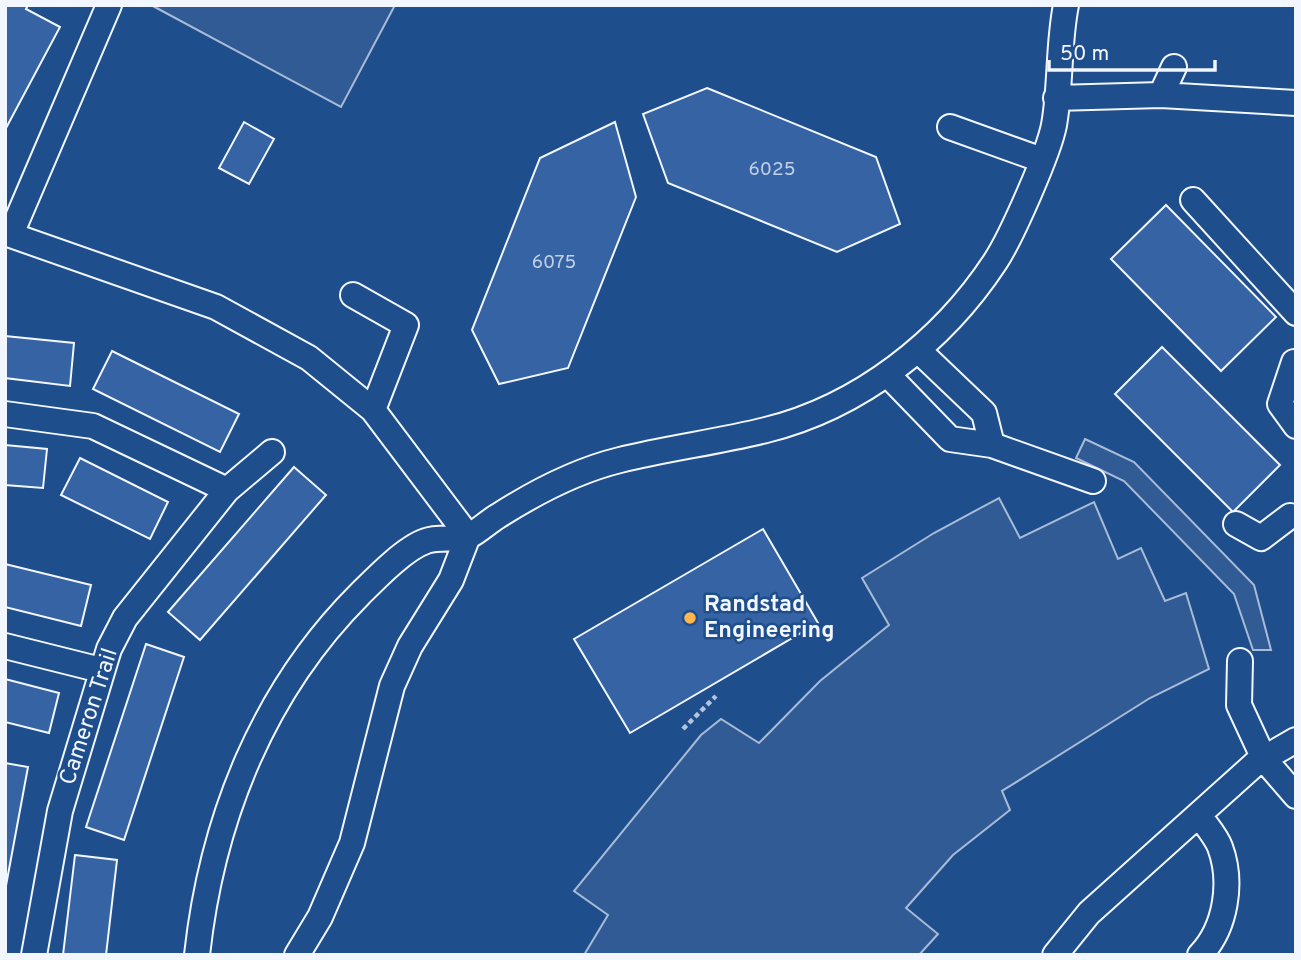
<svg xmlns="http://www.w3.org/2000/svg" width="1301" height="960" font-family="Overpass,sans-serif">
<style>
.built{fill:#305b95;stroke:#a8bbd7;stroke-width:2}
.building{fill:#3563a3;stroke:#f2f6ff;stroke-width:2}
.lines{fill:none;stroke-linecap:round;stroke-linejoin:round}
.minor-casing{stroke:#f2f6ff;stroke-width:28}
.path{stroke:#b3c4dc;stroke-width:4.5;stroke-dasharray:5 3.5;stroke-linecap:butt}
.minor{stroke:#1f4e8c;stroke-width:24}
.poi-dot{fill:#ffb74d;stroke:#1f4e8c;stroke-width:2.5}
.labels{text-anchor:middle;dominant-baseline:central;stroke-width:5;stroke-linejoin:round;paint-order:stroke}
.number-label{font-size:19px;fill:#c3d1e8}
.poi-label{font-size:23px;font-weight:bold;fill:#f2f6ff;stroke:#1f4e8c;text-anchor:start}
.street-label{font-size:23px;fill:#f2f6ff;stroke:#1f4e8c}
</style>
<rect width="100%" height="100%" fill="#1f4e8c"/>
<path class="built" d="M 151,5 L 395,5 L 341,107 Z
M 1085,439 L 1134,462 L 1254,585 L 1271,650 L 1253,650 L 1234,594 L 1124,481 L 1076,458 Z
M 999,498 L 1020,538 L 1094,502 L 1118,559 L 1141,548 L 1165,601 L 1186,593 L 1209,669 L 1150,698 L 1002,791 L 1010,810 L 953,855 L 906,908 L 938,934 L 919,955 L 584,955 L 608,915 L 574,891 L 701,735 L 721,719 L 759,743 L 820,681 L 889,625 L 862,578 L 934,533 Z"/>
<path class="building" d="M 5,5 L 28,5 L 26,9 L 60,27 L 5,130 Z
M 707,88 L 876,157 L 900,224 L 837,252 L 668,183 L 643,114 Z
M 244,122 L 274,139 L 249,184 L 219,168 Z
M 615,122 L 636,197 L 568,368 L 499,384 L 472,330 L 540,158 Z
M 1166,205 L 1276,317 L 1221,371 L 1111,259 Z
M 5,336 L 74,343 L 70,386 L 5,378 Z
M 1162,347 L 1280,465 L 1233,512 L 1115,394 Z
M 112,351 L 239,414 L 220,452 L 93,389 Z
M 5,445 L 47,449 L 43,488 L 5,485 Z
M 80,458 L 168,502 L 150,539 L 61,495 Z
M 294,467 L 326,495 L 200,640 L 168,612 Z
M 763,529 L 818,623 L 630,733 L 574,639 Z
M 5,564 L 91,585 L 81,626 L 5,607 Z
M 146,644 L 184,657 L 124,840 L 86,827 Z
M 5,679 L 59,693 L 49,733 L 5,722 Z
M 5,763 L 28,767 L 5,891 Z
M 75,855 L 117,860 L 106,955 L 63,955 Z"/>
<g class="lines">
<defs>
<path id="minor" d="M 1161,95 L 1174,67
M 1056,98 L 1161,95 L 1296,103
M 950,127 L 1042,160
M 1193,200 L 1296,313
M 5,233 L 216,307 L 309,358 L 373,410 L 468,536
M 11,234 L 109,5
M 353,295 L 406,325 L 373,410
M 918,350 L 984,413 L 992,445
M 1294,362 L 1280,404 L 1296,426
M 888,375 L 950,439 L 992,445 L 1093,481
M 5,414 L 93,426 L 227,490
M 1236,524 L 1261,538 L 1290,516
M 5,646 L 101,670
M 1240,661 L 1239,705 L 1264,759 L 1296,796
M 1199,815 C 1205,824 1216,836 1220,847 C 1233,882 1226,928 1200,955
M 34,955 L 60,811 L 109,649 L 125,618 L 227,490 L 272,452
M 197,955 C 212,819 263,691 360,594 C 376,578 405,548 426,541 C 439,536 456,541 469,536 C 479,531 488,522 498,516 C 534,493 579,470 620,460 C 668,448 718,442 766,430 C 860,407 943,341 995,262 C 1011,238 1049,152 1054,125 C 1061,86 1058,45 1066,5
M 297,955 L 320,917 L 352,843 L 392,686 L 410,646 L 451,580 L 468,536
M 1055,955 L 1089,913 L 1256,763 L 1296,740"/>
</defs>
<use href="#minor" class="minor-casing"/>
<path class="path" d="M 683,729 L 716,696"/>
<use href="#minor" class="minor"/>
</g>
<circle class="poi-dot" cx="690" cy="618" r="7"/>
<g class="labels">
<g class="number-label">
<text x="772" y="170">6025</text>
<text x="554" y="263">6075</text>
</g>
<g class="poi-label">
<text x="704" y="605">Randstad<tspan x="704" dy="26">Engineering</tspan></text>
</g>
<g class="street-label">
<text transform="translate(90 717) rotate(-72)">Cameron Trail</text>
</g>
</g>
<rect width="1301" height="960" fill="none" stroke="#f2f6ff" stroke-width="14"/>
<path d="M1049 60v10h166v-10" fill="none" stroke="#f2f6ff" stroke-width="3.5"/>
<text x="1060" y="60" font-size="21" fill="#f2f6ff" stroke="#1f4e8c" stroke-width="5" paint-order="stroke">50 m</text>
</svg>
